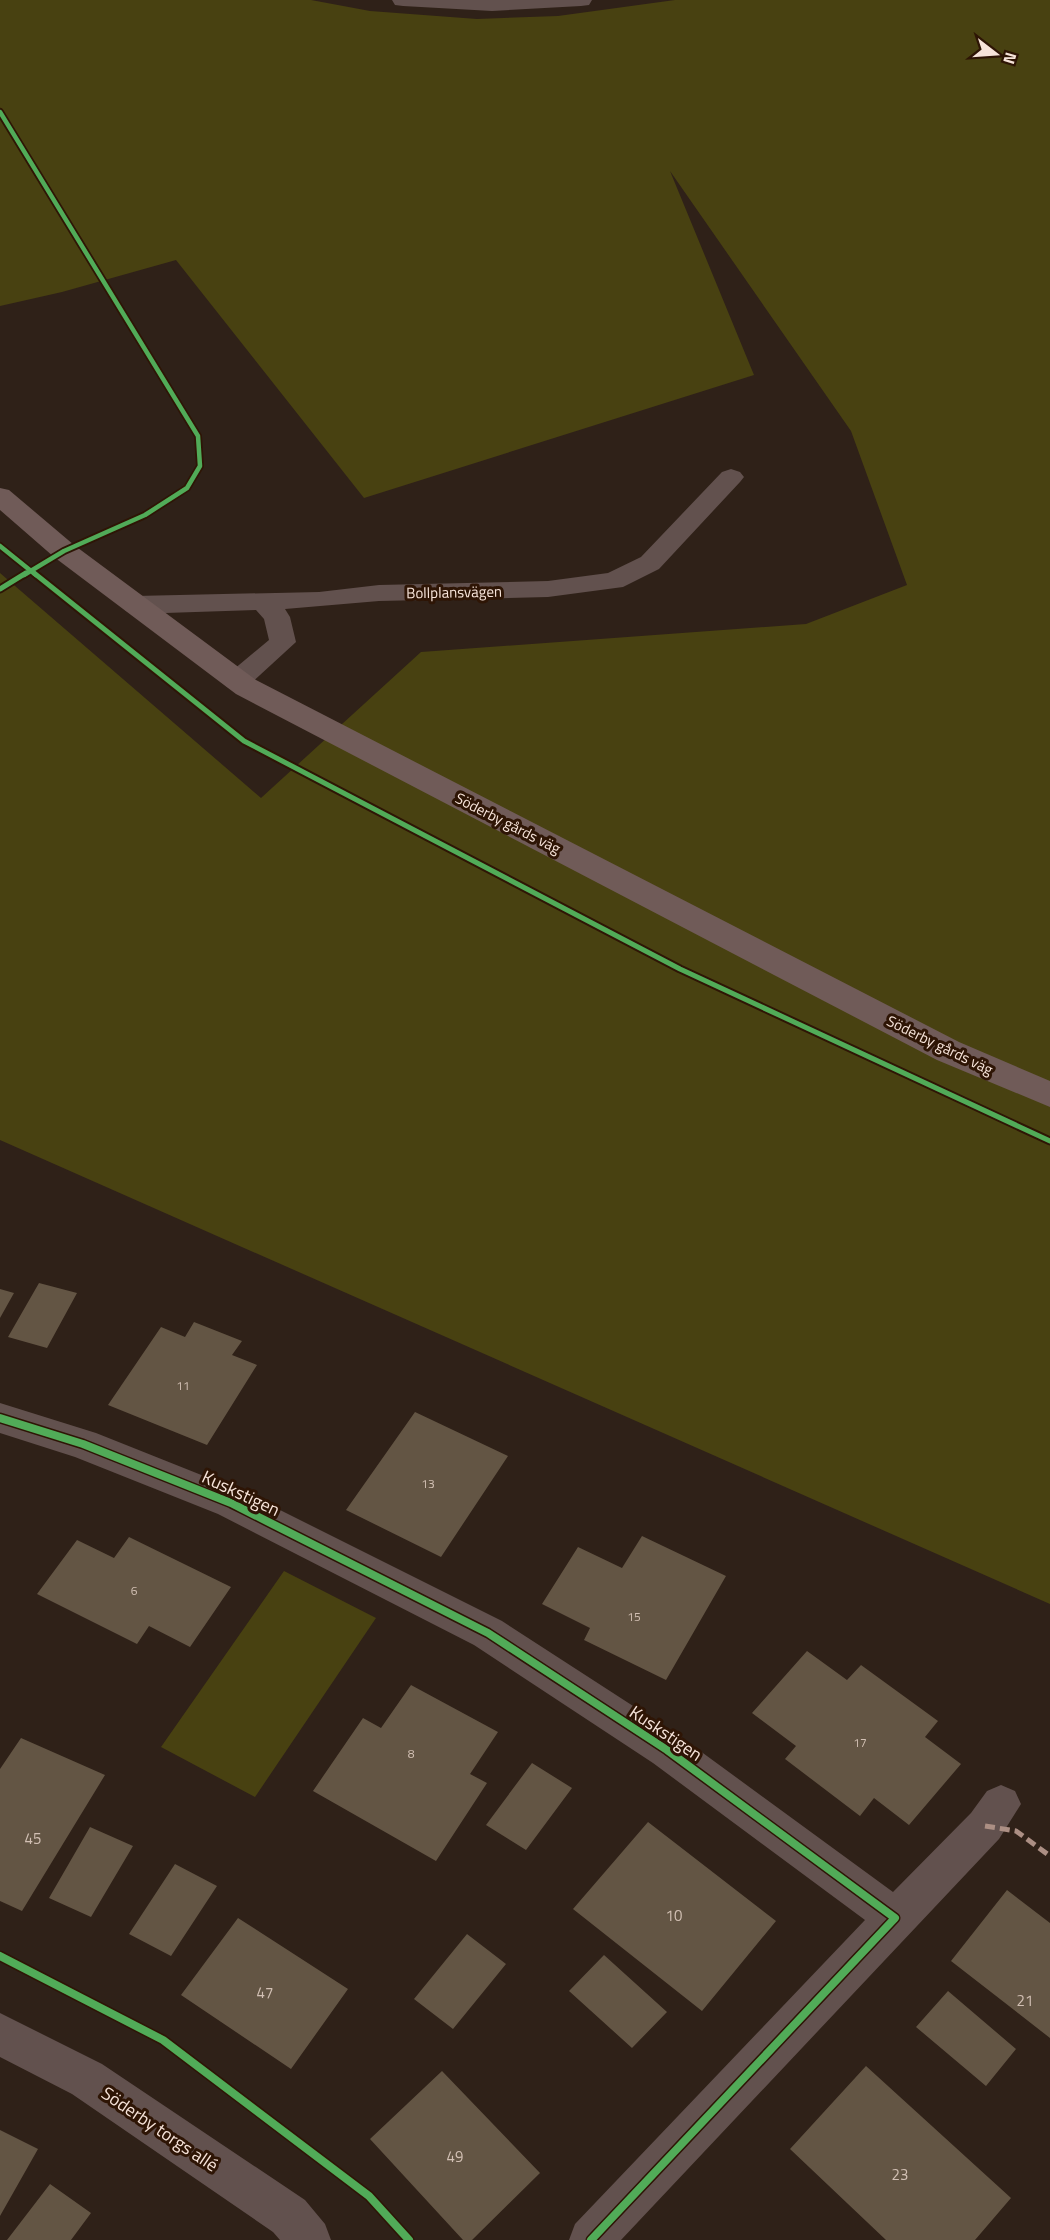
<svg xmlns="http://www.w3.org/2000/svg" width="1050" height="2240" font-family="'Titillium Web',sans-serif">
<style>
.green{fill:#484111}
.building{fill:#635544}
.lines{fill:none;stroke-linecap:round;stroke-linejoin:round}
.service{fill:#62514e;fill-rule:evenodd}
.minor{fill:#62514e;fill-rule:evenodd}
.secondary{fill:#705b58;fill-rule:evenodd}
.quiet{stroke:#ac8f84;stroke-width:5;stroke-dasharray:10 5;stroke-linecap:butt}
.cycleway-far2-casing{stroke:#2e1505;stroke-width:8}
.cycleway-far1-casing{stroke:#2e1505;stroke-width:9}
.cycleway-casing{stroke:#2e1505;stroke-width:11}
.cycleway-far2{stroke:#51ab58;stroke-width:4.5}
.cycleway-far1{stroke:#51ab58;stroke-width:5}
.cycleway{stroke:#51ab58;stroke-width:8}
.labels{text-anchor:middle;dominant-baseline:central;stroke-width:6;stroke-linejoin:round;paint-order:stroke}
.number-label{font-size:12px;fill:#d2c0b4}
.street-label{font-size:15px;fill:#f7e4da;stroke:#2e1505}
.near-number-label{font-size:15px;fill:#d2c0b4}
.near-street-label{font-size:18px;fill:#f7e4da;stroke:#2e1505}
</style>
<rect width="100%" height="100%" fill="#2f2118"/>
<path class="green" d="M 0,0 L 311,0 L 370,11 L 477,19 L 558,16 L 675,0 L 1050,0 L 1050,1604 L 0,1140 L 0,573 L 261,798 L 421,652 L 806,624 L 907,585 L 851,431 L 670,171 L 754,375 L 364,498 L 176,260 L 62,292 L 0,306 Z
M 284,1571 L 376,1618 L 255,1797 L 161,1747 Z"/>
<path class="building" d="M 39,1283 L 77,1293 L 47,1348 L 8,1337 Z
M 0,1289 L 14,1293 L 0,1318 Z
M 194,1322 L 242,1341 L 232,1355 L 257,1365 L 207,1445 L 108,1405 L 161,1327 L 185,1337 Z
M 415,1412 L 508,1456 L 441,1557 L 346,1510 Z
M 642,1536 L 726,1576 L 666,1680 L 584,1640 L 590,1628 L 542,1604 L 578,1547 L 622,1568 Z
M 129,1537 L 231,1587 L 190,1647 L 149,1626 L 137,1644 L 37,1594 L 77,1540 L 114,1558 Z
M 807,1651 L 847,1680 L 861,1665 L 938,1721 L 925,1737 L 961,1764 L 909,1825 L 874,1798 L 860,1816 L 785,1759 L 796,1746 L 752,1713 Z
M 411,1685 L 498,1732 L 470,1774 L 487,1783 L 436,1861 L 313,1791 L 363,1718 L 381,1728 Z
M 21,1738 L 105,1775 L 22,1911 L 0,1901 L 0,1769 Z
M 532,1763 L 572,1788 L 526,1850 L 486,1825 Z
M 648,1822 L 776,1921 L 702,2011 L 573,1909 Z
M 90,1827 L 133,1846 L 91,1917 L 49,1898 Z
M 175,1864 L 217,1886 L 171,1956 L 129,1934 Z
M 1007,1890 L 1050,1923 L 1050,2038 L 951,1961 Z
M 238,1918 L 348,1989 L 291,2069 L 181,1995 Z
M 467,1934 L 506,1964 L 453,2029 L 414,1999 Z
M 604,1955 L 667,2012 L 632,2048 L 569,1991 Z
M 948,1991 L 1016,2049 L 986,2086 L 916,2027 Z
M 866,2066 L 1011,2198 L 975,2240 L 886,2240 L 790,2149 Z
M 442,2071 L 540,2173 L 472,2240 L 463,2240 L 370,2139 Z
M 0,2130 L 38,2149 L 0,2216 Z
M 50,2184 L 91,2213 L 71,2240 L 7,2240 Z"/>
<g class="lines">
<path class="service" d="M 731,469 L 740,472 L 744,477 L 740,482 L 659,569 L 623,587 L 548,597 L 379,601 L 285,609 L 290,617 L 296,642 L 247,687 L 237,690 L 227,687 L 223,681 L 227,675 L 269,640 L 264,619 L 256,610 L 135,614 L 126,611 L 122,605 L 126,599 L 135,596 L 319,592 L 379,585 L 548,581 L 608,573 L 641,557 L 722,472 Z"/>
<path class="minor" d="M 392,0 L 592,0 L 589,5 L 581,6 L 492,11 L 403,6 L 395,5 Z
M 0,1403 L 96,1433 L 244,1492 L 502,1621 L 681,1737 L 893,1892 L 971,1813 L 987,1791 L 1001,1785 L 1015,1791 L 1021,1804 L 999,1839 L 621,2240 L 569,2240 L 575,2224 L 865,1920 L 653,1763 L 474,1645 L 218,1514 L 75,1457 L 0,1433 Z
M 0,2013 L 102,2064 L 305,2200 L 325,2224 L 331,2240 L 280,2240 L 273,2232 L 72,2094 L 0,2057 Z"/>
<path class="secondary" d="M 0,488 L 9,490 L 74,545 L 256,680 L 959,1042 L 1050,1081 L 1050,1107 L 937,1060 L 236,694 L 54,557 L 0,510 Z"/>
<path class="quiet" d="M 985,1826 L 1016,1831 L 1050,1856"/>
<defs>
<path id="cycleway-far2" d="M 0,112 L 198,436 L 200,466 L 187,488 L 145,515 L 64,551 L 24,575
M 0,546 L 36,575"/>
<path id="cycleway-far1" d="M 34,573 L 244,741 L 680,969 L 1050,1141
M 0,589 L 26,573"/>
<path id="cycleway" d="M 0,1418 L 83,1444 L 231,1503 L 488,1633 L 667,1750 L 895,1918 L 591,2240
M 0,1956 L 163,2040 L 369,2196 L 409,2240"/>
</defs>
<use href="#cycleway-far2" class="cycleway-far2-casing"/>
<use href="#cycleway-far1" class="cycleway-far1-casing"/>
<use href="#cycleway" class="cycleway-casing"/>
<use href="#cycleway-far2" class="cycleway-far2"/>
<use href="#cycleway-far1" class="cycleway-far1"/>
<use href="#cycleway" class="cycleway"/>
</g>
<g class="labels">
<g class="number-label">
<text x="183" y="1385">11</text>
<text x="428" y="1483">13</text>
<text x="134" y="1590">6</text>
<text x="634" y="1616">15</text>
<text x="860" y="1742">17</text>
<text x="411" y="1753">8</text>
</g>
<g class="street-label">
<text transform="translate(454 592) rotate(-1)">Bollplansvägen</text>
<text transform="translate(508 823) rotate(27)">Söderby gårds väg</text>
<text transform="translate(940 1045) rotate(26)">Söderby gårds väg</text>
</g>
<g class="near-number-label">
<text x="33" y="1838">45</text>
<text x="674" y="1915">10</text>
<text x="265" y="1992">47</text>
<text x="1025" y="2000">21</text>
<text x="455" y="2156">49</text>
<text x="900" y="2174">23</text>
</g>
<g class="near-street-label">
<text transform="translate(241 1493) rotate(25)">Kuskstigen</text>
<text transform="translate(666 1733) rotate(34)">Kuskstigen</text>
<text transform="translate(160 2129) rotate(34)">Söderby torgs allé</text>
</g>
</g>
<g transform="translate(996 54) rotate(107)" stroke="#2e1505" stroke-width="4.5" paint-order="stroke">
<path d="M0-4.5L10 22L0 15L-10 22Z" fill="#f7e4da"/>
<text y="-9" font-size="16" font-weight="bold" text-anchor="middle" fill="#f7e4da">N</text>
</g>
</svg>
